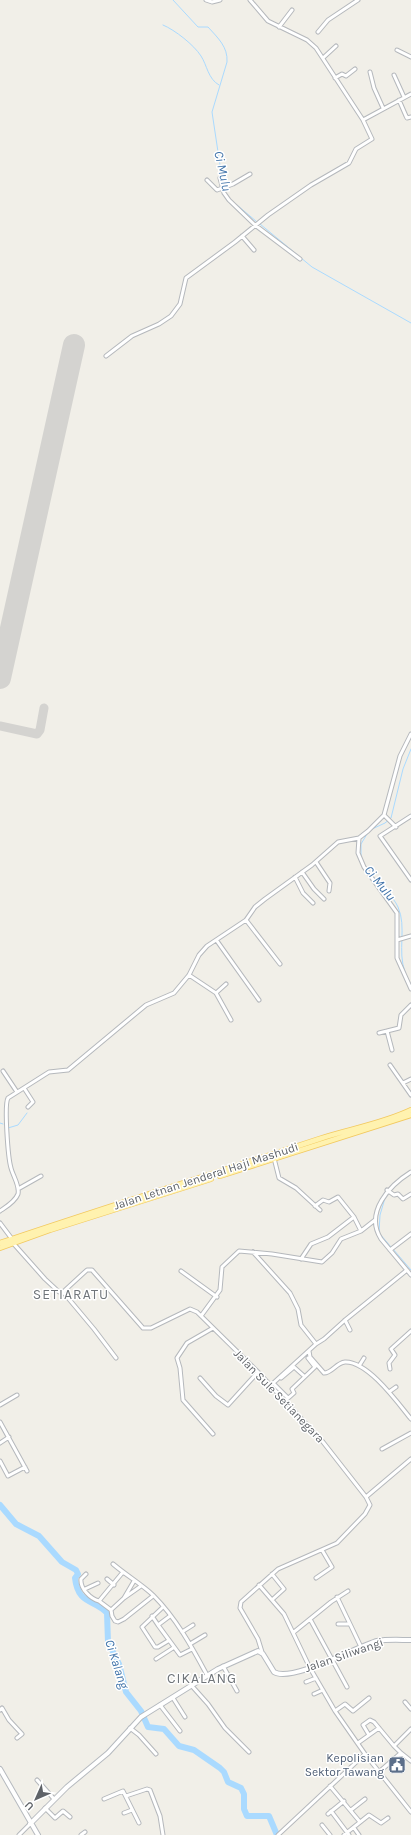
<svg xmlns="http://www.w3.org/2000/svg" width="411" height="1835" font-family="Karla,sans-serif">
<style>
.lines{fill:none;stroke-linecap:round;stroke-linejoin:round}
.stream{stroke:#aadaff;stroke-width:1}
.river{stroke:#aadaff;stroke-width:6}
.taxiway{stroke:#d4d3d0;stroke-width:9}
.runway{stroke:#d4d3d0;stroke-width:22}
.street-casing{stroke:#b5b8bc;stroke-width:5}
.secondary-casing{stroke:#b6babf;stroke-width:6}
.primary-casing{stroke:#f2c960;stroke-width:6}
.street{stroke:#fff;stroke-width:3}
.secondary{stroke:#fff;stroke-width:4}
.primary{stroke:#fff2af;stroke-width:4.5}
.labels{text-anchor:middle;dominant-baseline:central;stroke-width:3;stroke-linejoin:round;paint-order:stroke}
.street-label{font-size:12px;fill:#5f6368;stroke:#fff}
.service-label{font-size:12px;fill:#4e5e75;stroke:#fff;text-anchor:end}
.water-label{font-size:13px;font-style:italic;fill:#4174aa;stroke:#fff}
.quarter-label{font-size:14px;letter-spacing:1px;fill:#70757a;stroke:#fff}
</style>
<rect width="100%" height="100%" fill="#f1efe8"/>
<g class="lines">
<path class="stream" d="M 173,0 L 198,27 L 208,27 C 218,38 228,47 227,62 L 212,112 L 223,185
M 163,25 C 175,30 194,45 201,56 C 207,65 208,79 219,85
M 224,188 L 226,194
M 237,205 L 257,222
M 260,224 L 312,267 L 411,323
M 370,830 L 385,823 L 391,818 L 403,769 L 411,749
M 361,857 L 361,844 L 367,834
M 372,875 C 380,884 393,896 398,907 C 407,927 397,951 405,972
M 0,1123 L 3,1124
M 8,1128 L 18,1125 L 27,1113
M 401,1181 L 411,1174
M 379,1232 L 380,1215 L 385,1198
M 380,1234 L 391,1247
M 393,1249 L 411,1270"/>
<path class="river" d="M 0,1505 L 16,1524 L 39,1536 L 62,1562 L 76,1570 L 78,1574 L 75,1578 C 78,1605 94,1599 107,1613 L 108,1642 L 119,1664 L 126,1692 L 141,1711 L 148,1727 L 164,1729 L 179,1746 L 194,1750 L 220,1768 L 224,1772 L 228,1782 L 241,1788 L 244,1794 L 244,1809 L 247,1816 L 269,1816 L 277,1835"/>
<path class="taxiway" d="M 0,726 L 37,734 L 40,730 L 44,708"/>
<path class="runway" d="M 0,678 L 74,345"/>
<defs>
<path id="street" d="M 206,0 L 212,2 L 220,0
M 279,27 L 292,10
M 318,32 L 328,20 L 358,0
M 397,50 L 411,57
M 323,58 L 336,46
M 370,72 L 374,88 L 383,108
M 394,75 L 404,97
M 335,78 L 342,74 L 346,76 L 355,69
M 399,100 L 406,116 L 407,118 L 411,117
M 363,120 L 411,94
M 220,178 L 224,193 L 229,200 L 255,225 L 300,259
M 207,180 L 217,190 L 233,184 L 250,174
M 242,236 L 254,250
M 106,356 L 132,336 L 159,324 L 171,316 L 180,304 L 186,278 L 235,242 L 268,215 L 311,185 L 349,163 L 356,149 L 372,139 L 363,120 L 316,48 L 307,40 L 268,21 L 250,0
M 384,815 L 396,827
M 411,816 L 380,836 L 411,880
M 359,838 L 358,853 L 364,867 L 397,913 L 397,958 L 411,989
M 316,862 L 330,883 L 329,891
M 302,872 L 314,889 L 324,899
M 295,877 L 303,893 L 313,903
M 246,920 L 280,964
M 397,940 L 411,936
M 217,941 L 259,1000
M 189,975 L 216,993 L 231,1020
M 216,993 L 226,984
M 387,1031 L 392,1050
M 379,1033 L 399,1028 L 401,1015 L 411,1005
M 390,1065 L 411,1095
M 3,1071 L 17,1092
M 403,1083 L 411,1079
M 24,1088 L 33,1102 L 28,1107
M 274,1158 L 279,1178 L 296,1188 L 320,1210
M 411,1172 C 390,1185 364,1212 381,1239 L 411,1275
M 18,1189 L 41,1176
M 387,1190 L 394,1195 L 398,1194 L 403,1199 L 411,1194
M 315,1206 L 323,1200 L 329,1202 L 338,1197 L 354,1217 L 361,1231
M 0,1211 C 6,1207 15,1202 18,1194 C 20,1186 13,1176 11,1168 C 8,1158 4,1105 8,1098 L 49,1072 L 68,1070 L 146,1005 L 174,993 L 189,975 L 199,955 L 207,946 L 246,920 L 255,907 L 265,899 L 312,865 L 338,842 L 359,838 L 368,831 L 384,815 L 400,756 L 411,734
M 0,1223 L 12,1239
M 13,1243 L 45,1279 L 59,1292 L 63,1292 L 87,1270 L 92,1270 L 143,1328 L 151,1328 L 190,1309 L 197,1312 L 258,1372 L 323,1442 L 366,1497 L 370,1505 L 365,1514 L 337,1543 L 278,1569 L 241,1602 L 240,1608 L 258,1639 L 262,1652
M 390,1250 L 411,1234
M 253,1252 L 290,1293 L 298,1309 L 301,1325 L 316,1344 L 324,1339 L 344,1321 L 407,1270
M 301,1259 L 311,1244 L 328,1237 L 354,1217
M 181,1271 L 217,1297
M 63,1292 L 94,1329 L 116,1358
M 201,1316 L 220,1290 L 222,1267 L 239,1251 L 272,1254 L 322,1262 L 332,1253 L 341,1239 L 361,1231 L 375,1220
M 345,1320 L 350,1330
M 309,1351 L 310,1357 L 324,1373 C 332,1373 336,1363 345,1362 C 368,1361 398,1403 411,1419
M 359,1366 L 364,1358
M 390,1369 L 389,1363 L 395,1355 L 391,1349 L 411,1331
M 200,1378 L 216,1396 L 228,1405 L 258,1372
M 281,1378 L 294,1367 L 304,1376
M 274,1384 L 288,1398
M 270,1386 L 316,1344
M 389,1392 L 396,1387
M 285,1401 L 294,1393 L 292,1389 L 315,1367 L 308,1358
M 0,1405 L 17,1395
M 0,1422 L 27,1471
M 213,1434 L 183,1400 L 180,1368 L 177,1358 L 187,1343 L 213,1328
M 0,1443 L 9,1437
M 382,1449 L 411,1433
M 0,1461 L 8,1476 L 25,1467
M 366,1497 L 411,1459
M 113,1564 C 126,1575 141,1584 153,1595 C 176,1618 192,1647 207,1675
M 123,1572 L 99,1601 L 111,1610 L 112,1616 L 115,1621 L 118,1622 L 124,1619 L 153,1596
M 86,1574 L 81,1579 C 80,1589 91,1599 99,1601
M 272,1574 L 284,1589 L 273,1599
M 316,1578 L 332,1567 L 322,1550
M 107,1579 L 114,1585
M 259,1585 L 284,1614 L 310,1668 L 335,1711 L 365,1754 L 411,1812
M 85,1589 L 98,1583
M 337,1597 L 350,1624
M 124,1598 L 134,1581
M 163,1607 L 142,1627 L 155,1647 L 158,1647 L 168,1641
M 111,1610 L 124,1598 L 141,1586
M 152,1616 L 158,1625
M 170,1616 L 158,1625 L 180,1655 L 192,1649
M 310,1619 L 347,1687
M 338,1624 L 350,1624 L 361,1647
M 182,1632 L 193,1625
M 294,1632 L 331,1602 L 348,1591
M 190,1644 L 205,1635
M 156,1659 L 173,1648
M 223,1666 L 237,1691
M 306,1682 L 316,1678
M 191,1685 L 208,1704 L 225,1728 L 249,1752
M 314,1694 L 323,1690
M 173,1698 L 185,1717
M 405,1702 L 411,1709
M 160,1705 L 180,1731
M 0,1710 L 2,1708 L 9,1720 L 22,1734 L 17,1738
M 335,1711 L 345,1704 L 353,1711 L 369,1698
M 130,1728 L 139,1735 L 156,1754
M 369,1735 L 363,1725 L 370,1720 L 374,1722 L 394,1746
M 358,1743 L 379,1728
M 401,1753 L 411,1761
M 379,1772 L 401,1753 L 394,1746 L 411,1729
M 37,1780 L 54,1799
M 330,1786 L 360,1822
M 126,1796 L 147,1789 L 150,1790 L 160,1816 L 163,1835
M 104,1799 L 123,1791 L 139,1823
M 45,1808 L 55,1818 L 63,1811 L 70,1817
M 351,1810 L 365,1799
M 331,1811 L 349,1835
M 124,1813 L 132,1810
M 328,1814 L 344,1801
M 322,1825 L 330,1835
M 354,1828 L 359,1835
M 19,1835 L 30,1824
M 81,1835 L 85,1832
M 278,1835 L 365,1754
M 344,1835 L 369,1815 L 381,1823 L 388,1818"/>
<path id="secondary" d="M 0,1769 L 38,1835
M 30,1824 L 67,1787 L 108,1753 L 141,1717 L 218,1669 L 258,1651 L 263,1654 L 274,1672 C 291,1683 356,1647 377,1641 C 388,1639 400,1640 411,1640"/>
<path id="primary" d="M 220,1176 L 411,1115
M 0,1243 C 106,1207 213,1174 319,1139 C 349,1129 382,1124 411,1110
M 0,1248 L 50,1230 L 211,1179"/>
</defs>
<use href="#street" class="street-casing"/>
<use href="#secondary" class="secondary-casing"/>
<use href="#primary" class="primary-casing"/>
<use href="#street" class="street"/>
<use href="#secondary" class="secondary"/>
<use href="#primary" class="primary"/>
</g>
<defs>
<symbol id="civic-square" viewBox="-11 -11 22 22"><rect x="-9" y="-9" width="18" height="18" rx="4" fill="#5c6f8a" stroke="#fff"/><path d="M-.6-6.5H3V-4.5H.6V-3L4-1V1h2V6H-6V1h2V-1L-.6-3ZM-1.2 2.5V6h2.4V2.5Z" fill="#fff"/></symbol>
</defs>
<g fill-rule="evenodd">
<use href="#civic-square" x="387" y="1755" width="20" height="20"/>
</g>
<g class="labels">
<g class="street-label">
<text transform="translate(206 1176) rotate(-18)">Jalan Letnan Jenderal Haji Mashudi</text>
<text transform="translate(279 1396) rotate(46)">Jalan Sule Setianegara</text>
<text transform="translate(344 1655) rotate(-19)">Jalan Siliwangi</text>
</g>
<g class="service-label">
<text x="384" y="1758">Kepolisian<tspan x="384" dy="14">Sektor Tawang</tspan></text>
</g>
<g class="water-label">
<text transform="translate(223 171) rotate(78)">Ci Mulu</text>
<text transform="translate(380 883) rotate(51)">Ci Mulu</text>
<text transform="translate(117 1664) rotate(72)">Ci Kalang</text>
</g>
<g class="quarter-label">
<text x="71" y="1294">SETIARATU</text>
<text x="202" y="1678">CIKALANG</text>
</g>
</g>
<g transform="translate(36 1799) rotate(225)" stroke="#ffffff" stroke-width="3" paint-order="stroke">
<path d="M0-3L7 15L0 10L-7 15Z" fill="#5f6368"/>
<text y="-6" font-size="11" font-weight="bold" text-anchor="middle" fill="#5f6368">U</text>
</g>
</svg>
